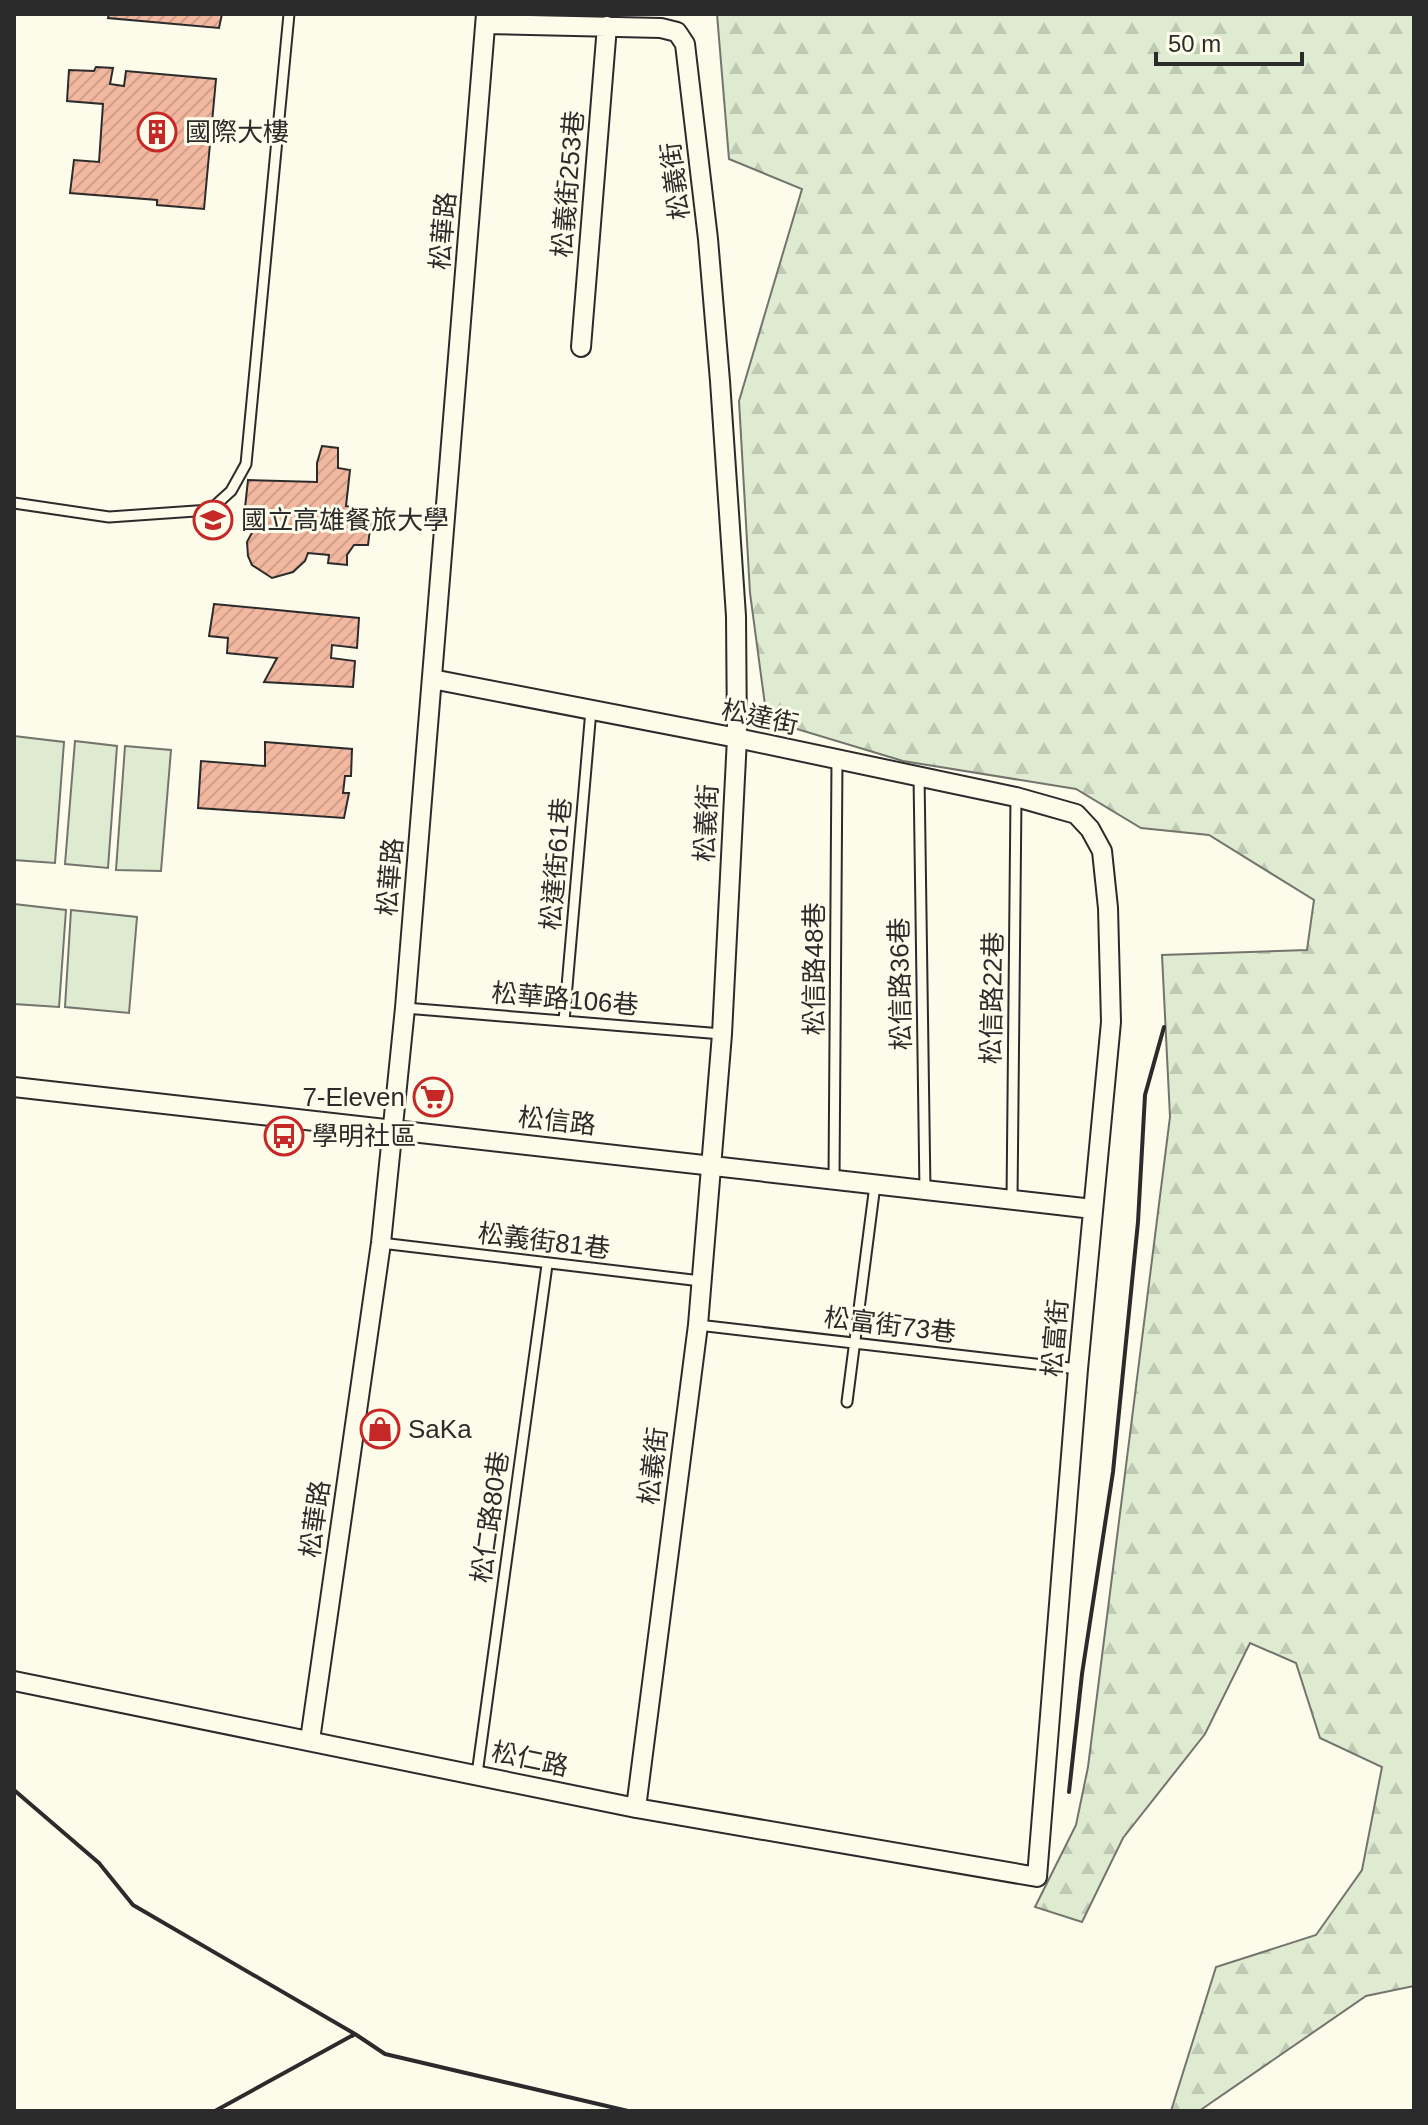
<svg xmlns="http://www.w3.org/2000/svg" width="1428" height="2125" font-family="Helvetica,'Noto Sans TC',sans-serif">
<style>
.green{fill:#deebd1;stroke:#74746e;stroke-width:2}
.forest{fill:url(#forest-firs);stroke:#74746e;stroke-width:2}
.building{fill:url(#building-hatch);stroke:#2b2b2b;stroke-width:2}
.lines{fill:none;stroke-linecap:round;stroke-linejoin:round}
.lane-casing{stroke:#2b2b2b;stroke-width:13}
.street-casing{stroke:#2b2b2b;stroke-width:22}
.lane{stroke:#fdfbea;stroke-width:9}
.street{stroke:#fdfbea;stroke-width:18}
.wall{stroke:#2b2b2b;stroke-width:4}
.labels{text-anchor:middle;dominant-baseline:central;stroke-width:6;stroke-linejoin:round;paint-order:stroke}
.poi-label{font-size:26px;fill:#2b2b2b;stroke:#fdfbea;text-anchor:start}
.street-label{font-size:26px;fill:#2b2b2b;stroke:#fdfbea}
</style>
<defs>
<pattern id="forest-firs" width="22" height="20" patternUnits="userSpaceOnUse" patternTransform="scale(2)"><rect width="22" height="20" fill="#deebd1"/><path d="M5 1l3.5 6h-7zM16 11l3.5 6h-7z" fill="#bfcab4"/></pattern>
<pattern id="building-hatch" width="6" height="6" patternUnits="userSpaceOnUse" patternTransform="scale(2)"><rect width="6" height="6" fill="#f2b8a0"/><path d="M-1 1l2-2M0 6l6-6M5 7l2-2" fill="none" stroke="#d09e8a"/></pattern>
</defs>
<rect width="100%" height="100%" fill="#fdfbea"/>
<path class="green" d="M 14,736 L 64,742 L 55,863 L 14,860 Z
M 75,741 L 117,746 L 108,868 L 65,864 Z
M 125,746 L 171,750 L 161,871 L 116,870 Z
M 14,904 L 66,910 L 59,1007 L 14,1004 Z
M 71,910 L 137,917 L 129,1013 L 65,1007 Z"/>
<path class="forest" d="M 717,14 L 1414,14 L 1414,1986 L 1366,1996 L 1199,2111 L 1171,2111 L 1216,1967 L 1316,1935 L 1362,1870 L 1382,1767 L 1320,1738 L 1296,1663 L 1250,1643 L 1205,1734 L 1123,1838 L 1082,1922 L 1035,1907 L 1076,1825 L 1088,1767 L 1170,1117 L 1162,955 L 1307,950 L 1314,900 L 1209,835 L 1141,828 L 1076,789 L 903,761 L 767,720 L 750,593 L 739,401 L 802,189 L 729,159 Z"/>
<path class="building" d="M 109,14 L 222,14 L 219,28 L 108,18 Z
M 96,67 L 113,68 L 110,84 L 124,86 L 126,71 L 216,79 L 204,209 L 157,205 L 157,200 L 70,193 L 74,160 L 99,162 L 103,104 L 67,101 L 69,70 L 94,71 Z
M 322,446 L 338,448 L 338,468 L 350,470 L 346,506 L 355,508 L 371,521 L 368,545 L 354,545 L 347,555 L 347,565 L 328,563 L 329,555 L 308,553 L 305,561 L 293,572 L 272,578 L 252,565 L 248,556 L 247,542 L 254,529 L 243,526 L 248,480 L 317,482 L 317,463 Z
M 214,604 L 359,618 L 357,648 L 332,645 L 331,658 L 355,661 L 353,687 L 264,682 L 277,658 L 227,653 L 228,638 L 209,636 Z
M 265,742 L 352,749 L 351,776 L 345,776 L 343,793 L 349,793 L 344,818 L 198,808 L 201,761 L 265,766 Z"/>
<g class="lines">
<defs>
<path id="lane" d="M 14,503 L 109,517 L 210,510 L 231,491 L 246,464 L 289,14
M 919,775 L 925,1191
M 405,1008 L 722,1034
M 564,1021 L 591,710
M 834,1179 L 837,759
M 1012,1200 L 1016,797
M 381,1243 L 701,1281
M 698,1325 L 1078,1369
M 847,1402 L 875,1185
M 477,1774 L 547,1265"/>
<path id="street" d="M 486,24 L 661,28 L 677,32 L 685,44 L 708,239 L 720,381 L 736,616 L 737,738 L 722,1034 L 698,1325 L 636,1808
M 581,347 L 607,26
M 14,1087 L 1093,1209
M 14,1681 L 636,1808 L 1037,1877 L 1078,1369 L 1111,1022 L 1108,908 L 1102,851 L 1090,829 L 1076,814 L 1016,797 L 737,738 L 432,679
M 310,1740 L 381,1243 L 405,1008 L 486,14"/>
</defs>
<use href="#lane" class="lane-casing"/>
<use href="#street" class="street-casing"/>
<use href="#lane" class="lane"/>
<use href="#street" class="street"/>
<path class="wall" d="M 14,1790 L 99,1863 L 133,1905 L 355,2034 L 215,2111
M 1069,1792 L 1082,1674 L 1113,1472 L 1138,1222 L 1145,1095 L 1164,1027
M 352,2036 L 355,2034 L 385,2054 L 628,2111"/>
</g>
<defs>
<symbol id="building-ring" viewBox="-11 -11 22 22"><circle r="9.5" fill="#fdfbea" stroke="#c62828" stroke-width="1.5"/><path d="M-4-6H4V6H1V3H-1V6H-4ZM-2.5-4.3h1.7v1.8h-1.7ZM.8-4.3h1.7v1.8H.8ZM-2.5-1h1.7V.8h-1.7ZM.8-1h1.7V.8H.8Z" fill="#c62828"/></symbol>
<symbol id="university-ring" viewBox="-11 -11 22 22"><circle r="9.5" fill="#fdfbea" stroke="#c62828" stroke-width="1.5"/><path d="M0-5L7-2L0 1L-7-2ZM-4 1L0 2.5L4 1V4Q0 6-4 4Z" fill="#c62828"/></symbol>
<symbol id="supermarket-ring" viewBox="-11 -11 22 22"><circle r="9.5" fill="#fdfbea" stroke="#c62828" stroke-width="1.5"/><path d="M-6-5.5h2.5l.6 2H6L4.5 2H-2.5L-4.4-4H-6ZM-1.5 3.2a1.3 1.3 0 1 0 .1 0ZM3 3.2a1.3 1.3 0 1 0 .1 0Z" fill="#c62828"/></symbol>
<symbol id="bus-ring" viewBox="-11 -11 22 22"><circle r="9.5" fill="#fdfbea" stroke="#c62828" stroke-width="1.5"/><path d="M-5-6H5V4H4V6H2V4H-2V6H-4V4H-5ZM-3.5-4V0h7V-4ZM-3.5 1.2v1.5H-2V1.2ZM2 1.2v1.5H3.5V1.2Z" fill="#c62828"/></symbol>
<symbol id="shop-ring" viewBox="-11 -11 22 22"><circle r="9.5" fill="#fdfbea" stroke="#c62828" stroke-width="1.5"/><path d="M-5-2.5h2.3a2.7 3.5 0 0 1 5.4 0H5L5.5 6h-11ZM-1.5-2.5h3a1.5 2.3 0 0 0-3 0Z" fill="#c62828"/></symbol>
</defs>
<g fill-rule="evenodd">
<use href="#building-ring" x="135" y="110" width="44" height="44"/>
<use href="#university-ring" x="191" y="498" width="44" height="44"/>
<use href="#supermarket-ring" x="411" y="1075" width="44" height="44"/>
<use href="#bus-ring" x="262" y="1114" width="44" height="44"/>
<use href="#shop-ring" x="358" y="1407" width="44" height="44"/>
</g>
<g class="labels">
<g class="poi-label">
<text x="185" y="132">國際大樓</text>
<text x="241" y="520">國立高雄餐旅大學</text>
<text x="405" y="1097" text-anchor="end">7-Eleven</text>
<text x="312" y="1136">學明社區</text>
<text x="408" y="1429">SaKa</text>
</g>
<g class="street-label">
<text transform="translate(675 181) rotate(-97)">松義街</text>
<text transform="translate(568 184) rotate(-85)">松義街253巷</text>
<text transform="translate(443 231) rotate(-85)">松華路</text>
<text transform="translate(760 717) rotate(12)">松達街</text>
<text transform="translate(706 823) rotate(-87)">松義街</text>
<text transform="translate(556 864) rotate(-85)">松達街61巷</text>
<text transform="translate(390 877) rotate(-85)">松華路</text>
<text transform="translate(814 969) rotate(-90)">松信路48巷</text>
<text transform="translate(900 984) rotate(-91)">松信路36巷</text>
<text transform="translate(992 998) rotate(-89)">松信路22巷</text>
<text transform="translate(565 999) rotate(5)">松華路106巷</text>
<text transform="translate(557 1121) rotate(6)">松信路</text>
<text transform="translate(544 1241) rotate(7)">松義街81巷</text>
<text transform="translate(890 1325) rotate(7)">松富街73巷</text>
<text transform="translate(1055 1338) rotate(-85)">松富街</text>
<text transform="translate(653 1466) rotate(-83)">松義街</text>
<text transform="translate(490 1517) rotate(-82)">松仁路80巷</text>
<text transform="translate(315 1519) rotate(-82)">松華路</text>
<text transform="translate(530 1759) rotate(12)">松仁路</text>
</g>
</g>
<rect width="1428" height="2125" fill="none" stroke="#2b2b2b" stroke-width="32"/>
<path d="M1156 52v12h146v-12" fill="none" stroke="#2b2b2b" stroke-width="4"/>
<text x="1168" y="52" font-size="24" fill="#2b2b2b" stroke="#fdfbea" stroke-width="6" paint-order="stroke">50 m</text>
</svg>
